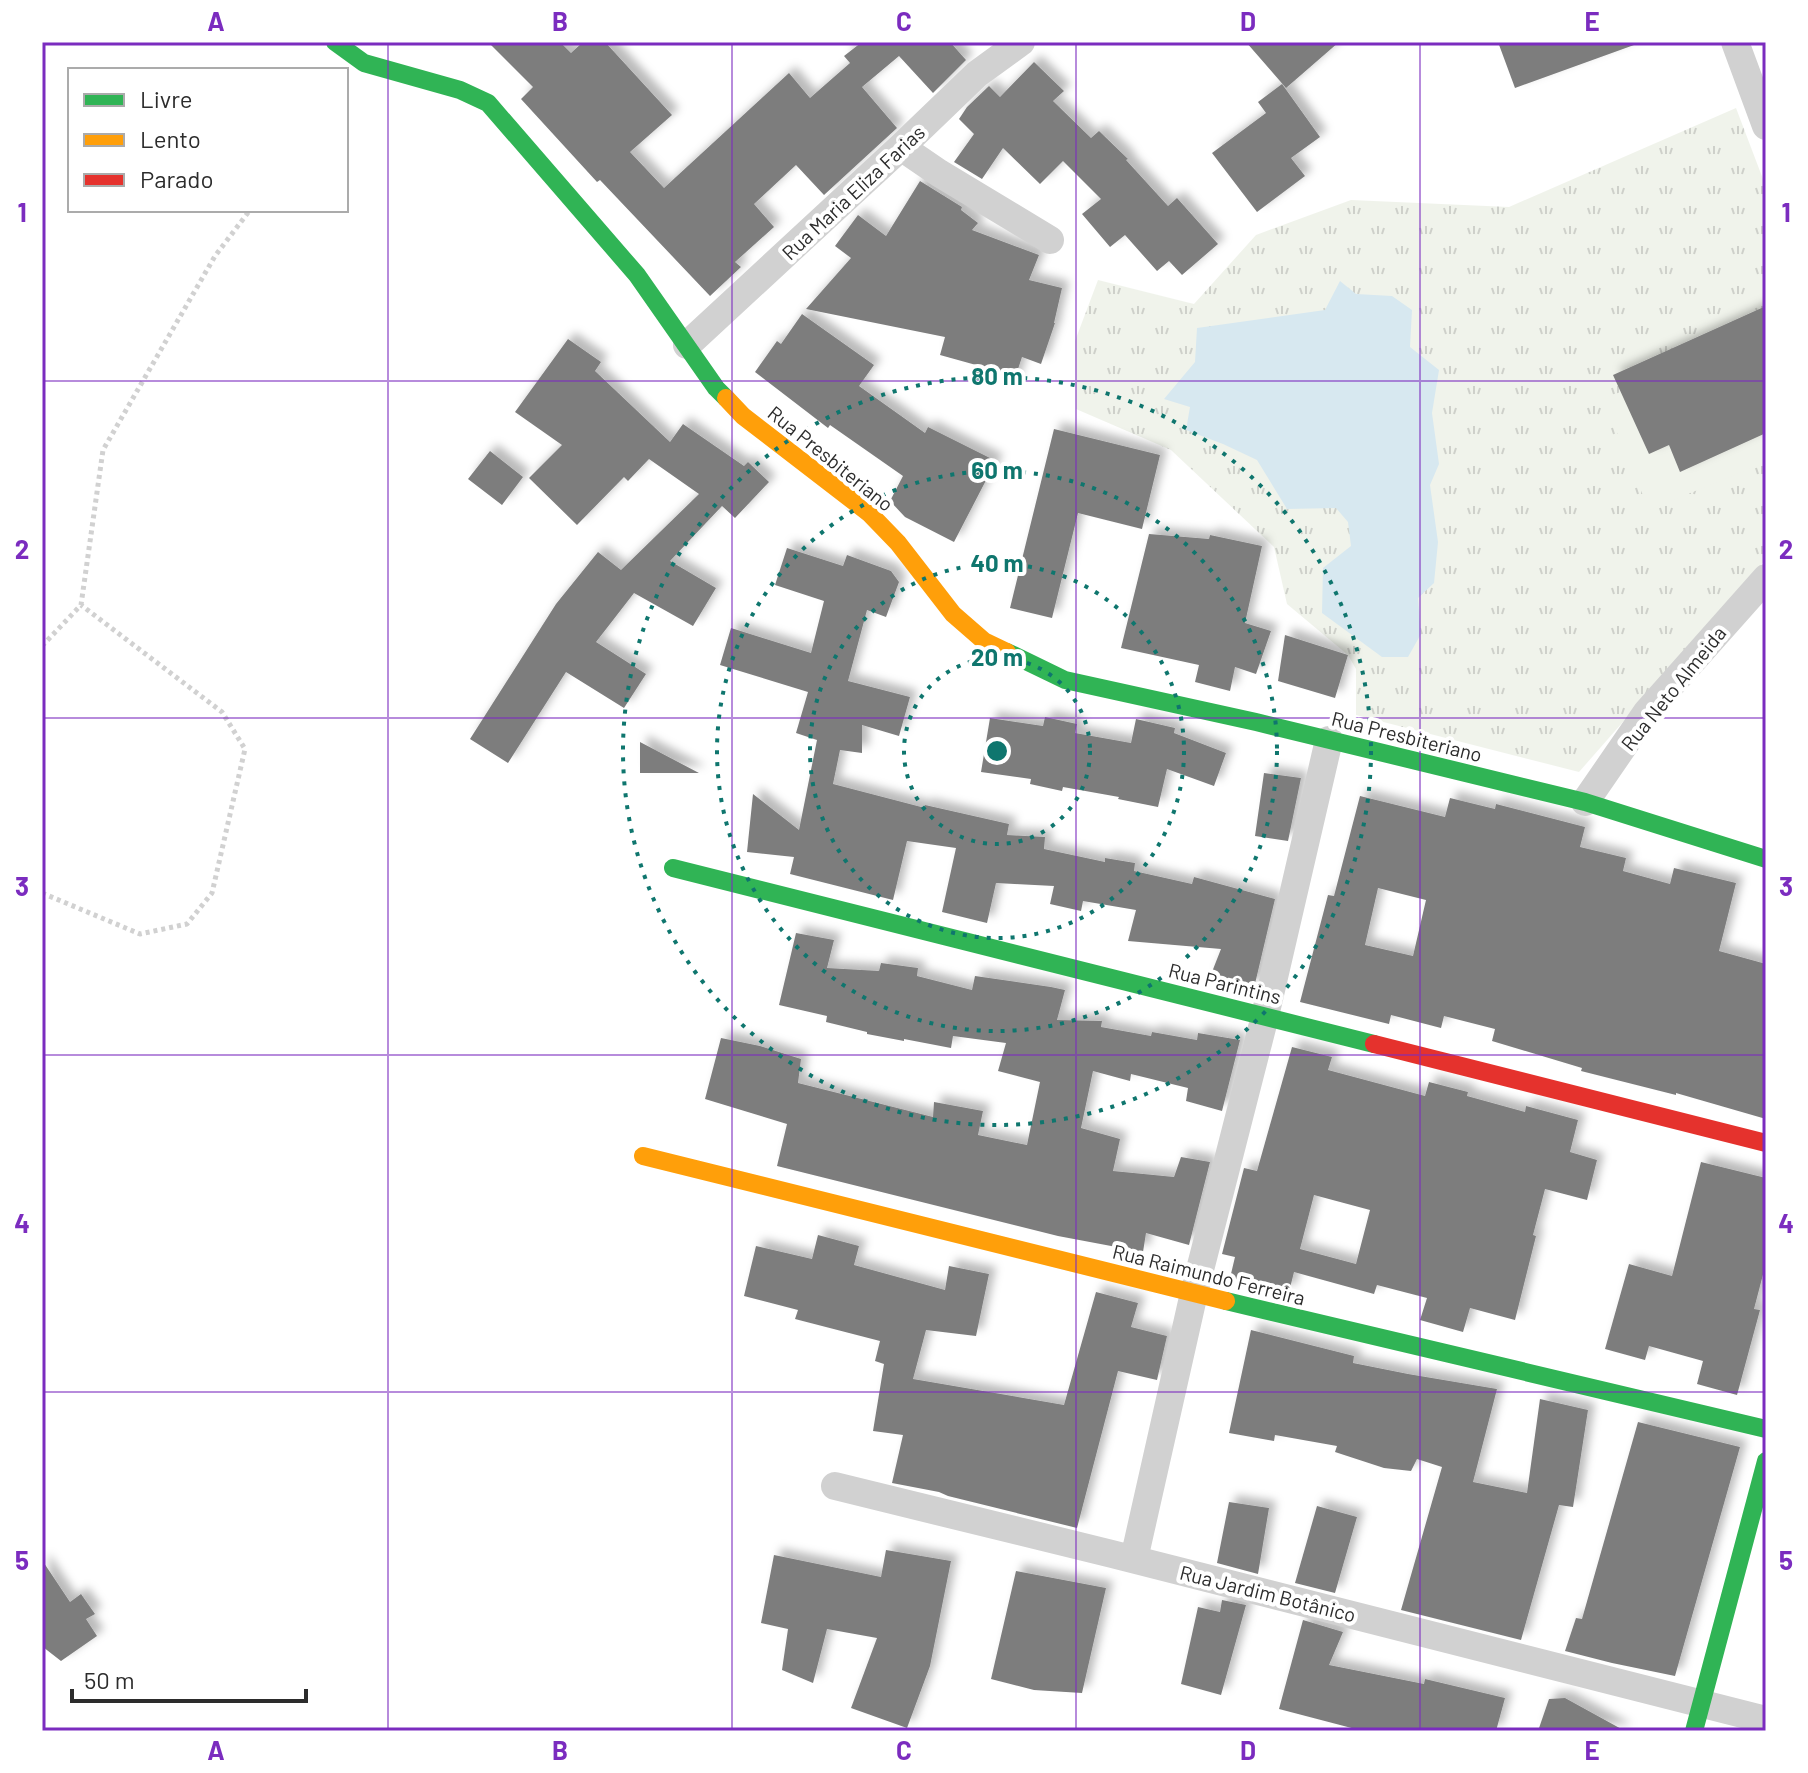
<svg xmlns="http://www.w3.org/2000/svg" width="1808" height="1773" font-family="Barlow,sans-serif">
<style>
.park{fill:url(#park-tufts)}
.pitch{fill:#f0f3eb}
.water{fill:#d7e8f0}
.building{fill:#7d7d7d;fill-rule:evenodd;filter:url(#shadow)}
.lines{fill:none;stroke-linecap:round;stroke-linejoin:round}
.path{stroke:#d1d1d1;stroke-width:5;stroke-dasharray:4 4;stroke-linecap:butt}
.street{stroke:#d1d1d1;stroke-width:28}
.fast{stroke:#30b455;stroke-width:18}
.slow{stroke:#ff9f0a;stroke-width:18}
.jam{stroke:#e5322d;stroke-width:18}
.grid{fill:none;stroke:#7b2cbf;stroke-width:2;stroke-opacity:0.55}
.ring{fill:none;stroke:#0f766e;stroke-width:4;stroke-dasharray:4 8}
.labels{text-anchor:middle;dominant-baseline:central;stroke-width:8;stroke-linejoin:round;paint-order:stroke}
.street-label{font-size:20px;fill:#2c2c2c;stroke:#fff}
.centre{fill:#0f766e;stroke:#fff;stroke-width:4}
.ring-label{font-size:24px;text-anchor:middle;font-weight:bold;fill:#0f766e;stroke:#fff;stroke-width:8;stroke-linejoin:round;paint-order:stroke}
.neatline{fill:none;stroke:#7b2cbf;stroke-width:3}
.grid-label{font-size:26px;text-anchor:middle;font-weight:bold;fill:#7b2cbf}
</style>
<defs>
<pattern id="park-tufts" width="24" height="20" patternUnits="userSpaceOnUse" patternTransform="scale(2)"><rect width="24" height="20" fill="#f0f3eb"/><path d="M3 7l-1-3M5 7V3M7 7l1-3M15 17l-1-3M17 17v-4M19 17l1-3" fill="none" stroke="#ced0ca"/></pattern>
<filter id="shadow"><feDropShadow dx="7" dy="-7" stdDeviation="4" flood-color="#0004"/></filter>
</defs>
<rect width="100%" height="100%" fill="#fff"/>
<path class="park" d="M 1736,108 L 1766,187 L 1766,559 L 1579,772 L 1356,715 L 1356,669 L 1348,655 L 1287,604 L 1274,547 L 1171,450 L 1076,409 L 1075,341 L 1098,280 L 1194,304 L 1256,235 L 1351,200 L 1509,207 Z"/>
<path class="pitch" d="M 1766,333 L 1766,462 L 1649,510 L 1603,399 Z"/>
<path class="water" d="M 1340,281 L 1356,294 L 1392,296 L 1412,310 L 1410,347 L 1439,370 L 1432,413 L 1439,464 L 1430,485 L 1438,542 L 1434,583 L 1418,598 L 1421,634 L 1408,657 L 1382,657 L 1322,613 L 1323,568 L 1351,546 L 1348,522 L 1336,508 L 1287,509 L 1257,460 L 1223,444 L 1186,430 L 1190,407 L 1164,399 L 1195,362 L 1197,328 L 1325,310 Z"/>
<path class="building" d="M 488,42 L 560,42 L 571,53 L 583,42 L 605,42 L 672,115 L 630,152 L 664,188 L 789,73 L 810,98 L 850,63 L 844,56 L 862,42 L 950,42 L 966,60 L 933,93 L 899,56 L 862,87 L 897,128 L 824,195 L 796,165 L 754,204 L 774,227 L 735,262 L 741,267 L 710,296 L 600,180 L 597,182 L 521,99 L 533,87 Z
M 1246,42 L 1339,42 L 1286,88 Z
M 1498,42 L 1633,42 L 1634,45 L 1515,88 Z
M 1034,62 L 1064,91 L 1053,101 L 1091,138 L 1099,131 L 1128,159 L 1126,160 L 1168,206 L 1177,198 L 1218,244 L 1182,275 L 1169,261 L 1157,271 L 1125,235 L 1110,247 L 1082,214 L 1101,199 L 1063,161 L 1040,184 L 1003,148 L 982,179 L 954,162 L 974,134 L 959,119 L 967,107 L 989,86 L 1000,97 Z
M 1282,84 L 1320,137 L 1291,158 L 1305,176 L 1257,212 L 1212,153 L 1266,113 L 1258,102 Z
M 920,181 L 962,207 L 961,210 L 978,223 L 972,230 L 1039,255 L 1029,280 L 1062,288 L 1054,323 L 1055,323 L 1041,364 L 1022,357 L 1012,387 L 973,373 L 976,365 L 940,355 L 945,337 L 806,309 L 851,258 L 835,246 L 858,215 L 886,236 Z
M 1766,306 L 1766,433 L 1680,472 L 1669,445 L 1649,454 L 1613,375 Z
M 802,314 L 874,365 L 859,386 L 925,433 L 928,427 L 996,461 L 954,542 L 905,517 L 890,501 L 903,476 L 830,425 L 828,428 L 755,372 L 777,341 L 781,344 Z
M 568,339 L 601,362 L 595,371 L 670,442 L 683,424 L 744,466 L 748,462 L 769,482 L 735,518 L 722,506 L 670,561 L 716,588 L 693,626 L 634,593 L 596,642 L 646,674 L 624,708 L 566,672 L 508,763 L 470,739 L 556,604 L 598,552 L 621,570 L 699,494 L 649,459 L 628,481 L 624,477 L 577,525 L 529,478 L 562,445 L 515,412 Z
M 1054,429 L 1160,455 L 1142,529 L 1078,513 L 1052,618 L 1010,608 Z
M 490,451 L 523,477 L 502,505 L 468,479 Z
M 1149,534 L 1209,539 L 1210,535 L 1262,546 L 1245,623 L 1271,631 L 1256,674 L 1235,667 L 1230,691 L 1195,682 L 1199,665 L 1121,648 Z
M 787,548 L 843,566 L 847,555 L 891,571 L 899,582 L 886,617 L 867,610 L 848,681 L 910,697 L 899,736 L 862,725 L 862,753 L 840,750 L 833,784 L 925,808 L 925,805 L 1009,824 L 1007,835 L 1045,837 L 1044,849 L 1105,862 L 1105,858 L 1135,863 L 1134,871 L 1192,884 L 1194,877 L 1275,899 L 1254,988 L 1210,977 L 1221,949 L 1128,941 L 1136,910 L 1083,901 L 1081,911 L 1050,904 L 1054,886 L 996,883 L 987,923 L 942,912 L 956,848 L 907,841 L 893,900 L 790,874 L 794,857 L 747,852 L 753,794 L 799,830 L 817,740 L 796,733 L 808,692 L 720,665 L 731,628 L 811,653 L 824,601 L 775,585 Z
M 1285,635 L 1348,655 L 1335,698 L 1278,681 Z
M 1045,717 L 1077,724 L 1075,733 L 1131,743 L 1136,719 L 1175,728 L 1174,733 L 1226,753 L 1214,786 L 1167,769 L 1158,807 L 1118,799 L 1119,797 L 1063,787 L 1062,791 L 1030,784 L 1031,779 L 981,772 L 990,718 L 1043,726 Z
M 640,742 L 699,773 L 640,773 Z
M 1264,773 L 1301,778 L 1288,841 L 1255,836 Z
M 1360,796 L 1445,817 L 1450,798 L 1495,809 L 1496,804 L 1585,827 L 1580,847 L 1626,858 L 1623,871 L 1670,884 L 1674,868 L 1736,883 L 1719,951 L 1766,964 L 1766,1119 L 1676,1093 L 1676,1095 L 1581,1071 L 1582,1068 L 1492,1041 L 1495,1029 L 1444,1016 L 1441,1028 L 1391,1015 L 1389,1024 L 1300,1002 L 1328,895 L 1334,896 ZM 1378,888 L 1426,900 L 1413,956 L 1365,945 Z
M 796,933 L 834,940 L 827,968 L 879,971 L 881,963 L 918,968 L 917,976 L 972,990 L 975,976 L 1051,987 L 1065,990 L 1057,1020 L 1102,1021 L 1101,1027 L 1151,1036 L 1152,1032 L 1197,1040 L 1198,1033 L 1240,1040 L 1222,1111 L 1186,1101 L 1188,1088 L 1131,1074 L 1130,1081 L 1093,1071 L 1081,1128 L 1120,1139 L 1113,1171 L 1174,1177 L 1181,1157 L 1210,1162 L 1189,1245 L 1146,1233 L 1143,1252 L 1058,1236 L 777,1166 L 787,1124 L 705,1099 L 721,1038 L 760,1046 L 801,1059 L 798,1083 L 933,1117 L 934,1102 L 983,1111 L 978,1135 L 1027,1145 L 1040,1082 L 998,1071 L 1006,1043 L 953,1036 L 951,1048 L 904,1039 L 904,1041 L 867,1034 L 867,1032 L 826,1022 L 827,1016 L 779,1005 Z
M 1292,1047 L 1332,1057 L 1328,1070 L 1425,1096 L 1429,1082 L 1468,1092 L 1467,1096 L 1525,1112 L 1526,1106 L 1578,1120 L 1570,1152 L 1597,1160 L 1587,1200 L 1545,1189 L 1533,1235 L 1536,1236 L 1515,1320 L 1470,1308 L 1463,1332 L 1420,1320 L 1427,1298 L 1377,1285 L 1374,1294 L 1294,1272 L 1289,1292 L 1230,1278 L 1235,1257 L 1222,1254 L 1244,1168 L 1257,1171 ZM 1314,1195 L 1370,1210 L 1356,1264 L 1300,1249 Z
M 1701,1162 L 1766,1178 L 1766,1263 L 1754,1309 L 1760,1310 L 1737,1395 L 1697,1384 L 1703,1361 L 1649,1346 L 1645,1360 L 1605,1349 L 1629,1264 L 1672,1276 Z
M 818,1235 L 859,1246 L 854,1265 L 945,1290 L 949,1266 L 989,1274 L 976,1336 L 926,1330 L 913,1379 L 1064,1405 L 1096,1292 L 1138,1303 L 1131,1327 L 1167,1336 L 1157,1380 L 1118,1371 L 1077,1528 L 948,1496 L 939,1492 L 892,1483 L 903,1435 L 873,1431 L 884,1364 L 875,1361 L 880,1341 L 795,1319 L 798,1310 L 744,1296 L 756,1246 L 812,1259 Z
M 1251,1330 L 1354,1356 L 1353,1363 L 1408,1374 L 1497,1389 L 1473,1482 L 1527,1493 L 1540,1399 L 1588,1410 L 1573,1507 L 1559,1505 L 1521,1640 L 1401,1610 L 1442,1467 L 1417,1459 L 1411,1471 L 1384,1468 L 1335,1452 L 1337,1446 L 1275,1435 L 1274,1441 L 1229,1433 Z
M 1638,1422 L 1740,1447 L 1675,1676 L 1612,1663 L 1565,1651 L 1576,1618 L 1582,1619 Z
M 1229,1502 L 1269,1508 L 1258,1574 L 1217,1563 Z
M 1317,1506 L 1357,1517 L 1335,1593 L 1295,1583 Z
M 886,1550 L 951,1561 L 930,1666 L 907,1728 L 851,1708 L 877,1638 L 827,1629 L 813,1683 L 782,1670 L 788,1629 L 761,1623 L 774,1555 L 881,1577 Z
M 42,1560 L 70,1602 L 81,1594 L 95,1614 L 86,1619 L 97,1636 L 61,1661 L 43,1647 L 42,1648 Z
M 1016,1571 L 1106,1588 L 1082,1693 L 1034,1690 L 991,1679 Z
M 1222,1600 L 1246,1605 L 1221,1695 L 1181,1684 L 1198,1607 L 1220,1612 Z
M 1303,1620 L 1343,1632 L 1329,1665 L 1424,1684 L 1425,1679 L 1505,1698 L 1496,1731 L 1363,1731 L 1279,1709 Z
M 1565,1698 L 1625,1731 L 1538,1731 L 1549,1699 Z"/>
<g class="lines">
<path class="path" d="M 42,646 L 81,605 L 103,450 L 215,256 L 250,210
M 42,893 L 140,934 L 187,924 L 212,893 L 245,749 L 222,712 L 81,605"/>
<path class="street" d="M 1735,42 L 1766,126
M 901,147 L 939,173 L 1050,240
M 687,345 L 901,147 L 977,74 L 1021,42
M 1585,802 L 1647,712 L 1766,578
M 835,1486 L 1112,1554 L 1766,1720
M 1134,1559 L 1194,1293 L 1265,1016 L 1329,740"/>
<path class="fast" d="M 335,42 L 364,63 L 460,90 L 488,103 L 637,275 L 716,388 L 726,398
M 1007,652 L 1065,680 L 1256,722 L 1585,802 L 1766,859
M 673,868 L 1374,1044
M 1226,1301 L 1766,1429
M 1694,1731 L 1766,1461"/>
<path class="slow" d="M 726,398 L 743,416 L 869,513 L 898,543 L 953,614 L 984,641 L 1007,652
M 643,1156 L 1226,1301"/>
<path class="jam" d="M 1374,1044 L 1766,1143"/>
</g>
<path class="grid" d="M 388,42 L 388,1731M 732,42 L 732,1731M 1076,42 L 1076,1731M 1420,42 L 1420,1731M 42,381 L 1766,381M 42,718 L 1766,718M 42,1055 L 1766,1055M 42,1392 L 1766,1392"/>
<g class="ring">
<circle cx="997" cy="751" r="93"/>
<circle cx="997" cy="751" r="187"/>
<circle cx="997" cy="751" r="280"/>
<circle cx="997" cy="751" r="374"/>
</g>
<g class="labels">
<g class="street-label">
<text transform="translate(853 192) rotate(-43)">Rua Maria Eliza Farias</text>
<text transform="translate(831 458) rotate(39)">Rua Presbiteriano</text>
<text transform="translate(1673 688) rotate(-51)">Rua Neto Almeida</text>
<text transform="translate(1407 736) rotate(14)">Rua Presbiteriano</text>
<text transform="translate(1225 983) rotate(14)">Rua Parintins</text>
<text transform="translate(1209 1274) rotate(14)">Rua Raimundo Ferreira</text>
<text transform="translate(1268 1593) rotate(14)">Rua Jardim Botânico</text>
</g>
</g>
<circle cx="997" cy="751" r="12" class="centre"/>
<g class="ring-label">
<text x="997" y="385">80 m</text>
<text x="997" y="479">60 m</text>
<text x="997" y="572">40 m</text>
<text x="997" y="666">20 m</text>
</g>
<rect width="1808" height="1773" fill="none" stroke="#ffffff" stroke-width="88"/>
<rect x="68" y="68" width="280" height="144" fill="#ffffff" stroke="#ababab" stroke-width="2"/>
<rect x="84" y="94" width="40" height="12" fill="#30b455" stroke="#ababab" stroke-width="2"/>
<text x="140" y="108" font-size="24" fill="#2c2c2c">Livre</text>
<rect x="84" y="134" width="40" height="12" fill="#ff9f0a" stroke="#ababab" stroke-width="2"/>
<text x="140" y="148" font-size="24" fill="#2c2c2c">Lento</text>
<rect x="84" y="174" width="40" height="12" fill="#e5322d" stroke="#ababab" stroke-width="2"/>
<text x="140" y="188" font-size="24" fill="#2c2c2c">Parado</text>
<path d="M72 1689v12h234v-12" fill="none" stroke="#2c2c2c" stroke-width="4"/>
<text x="84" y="1689" font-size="24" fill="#2c2c2c" stroke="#ffffff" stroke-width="6" paint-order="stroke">50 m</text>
<rect x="44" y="44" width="1720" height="1685" class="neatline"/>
<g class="grid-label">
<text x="216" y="31">A</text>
<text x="560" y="31">B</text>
<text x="904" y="31">C</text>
<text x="1248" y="31">D</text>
<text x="1592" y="31">E</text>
<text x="22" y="222">1</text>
<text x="1786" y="222">1</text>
<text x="22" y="559">2</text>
<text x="1786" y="559">2</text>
<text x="22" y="896">3</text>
<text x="1786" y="896">3</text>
<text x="22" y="1233">4</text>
<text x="1786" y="1233">4</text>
<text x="22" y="1570">5</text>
<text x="1786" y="1570">5</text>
<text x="216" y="1760">A</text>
<text x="560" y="1760">B</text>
<text x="904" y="1760">C</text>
<text x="1248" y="1760">D</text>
<text x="1592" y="1760">E</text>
</g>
</svg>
